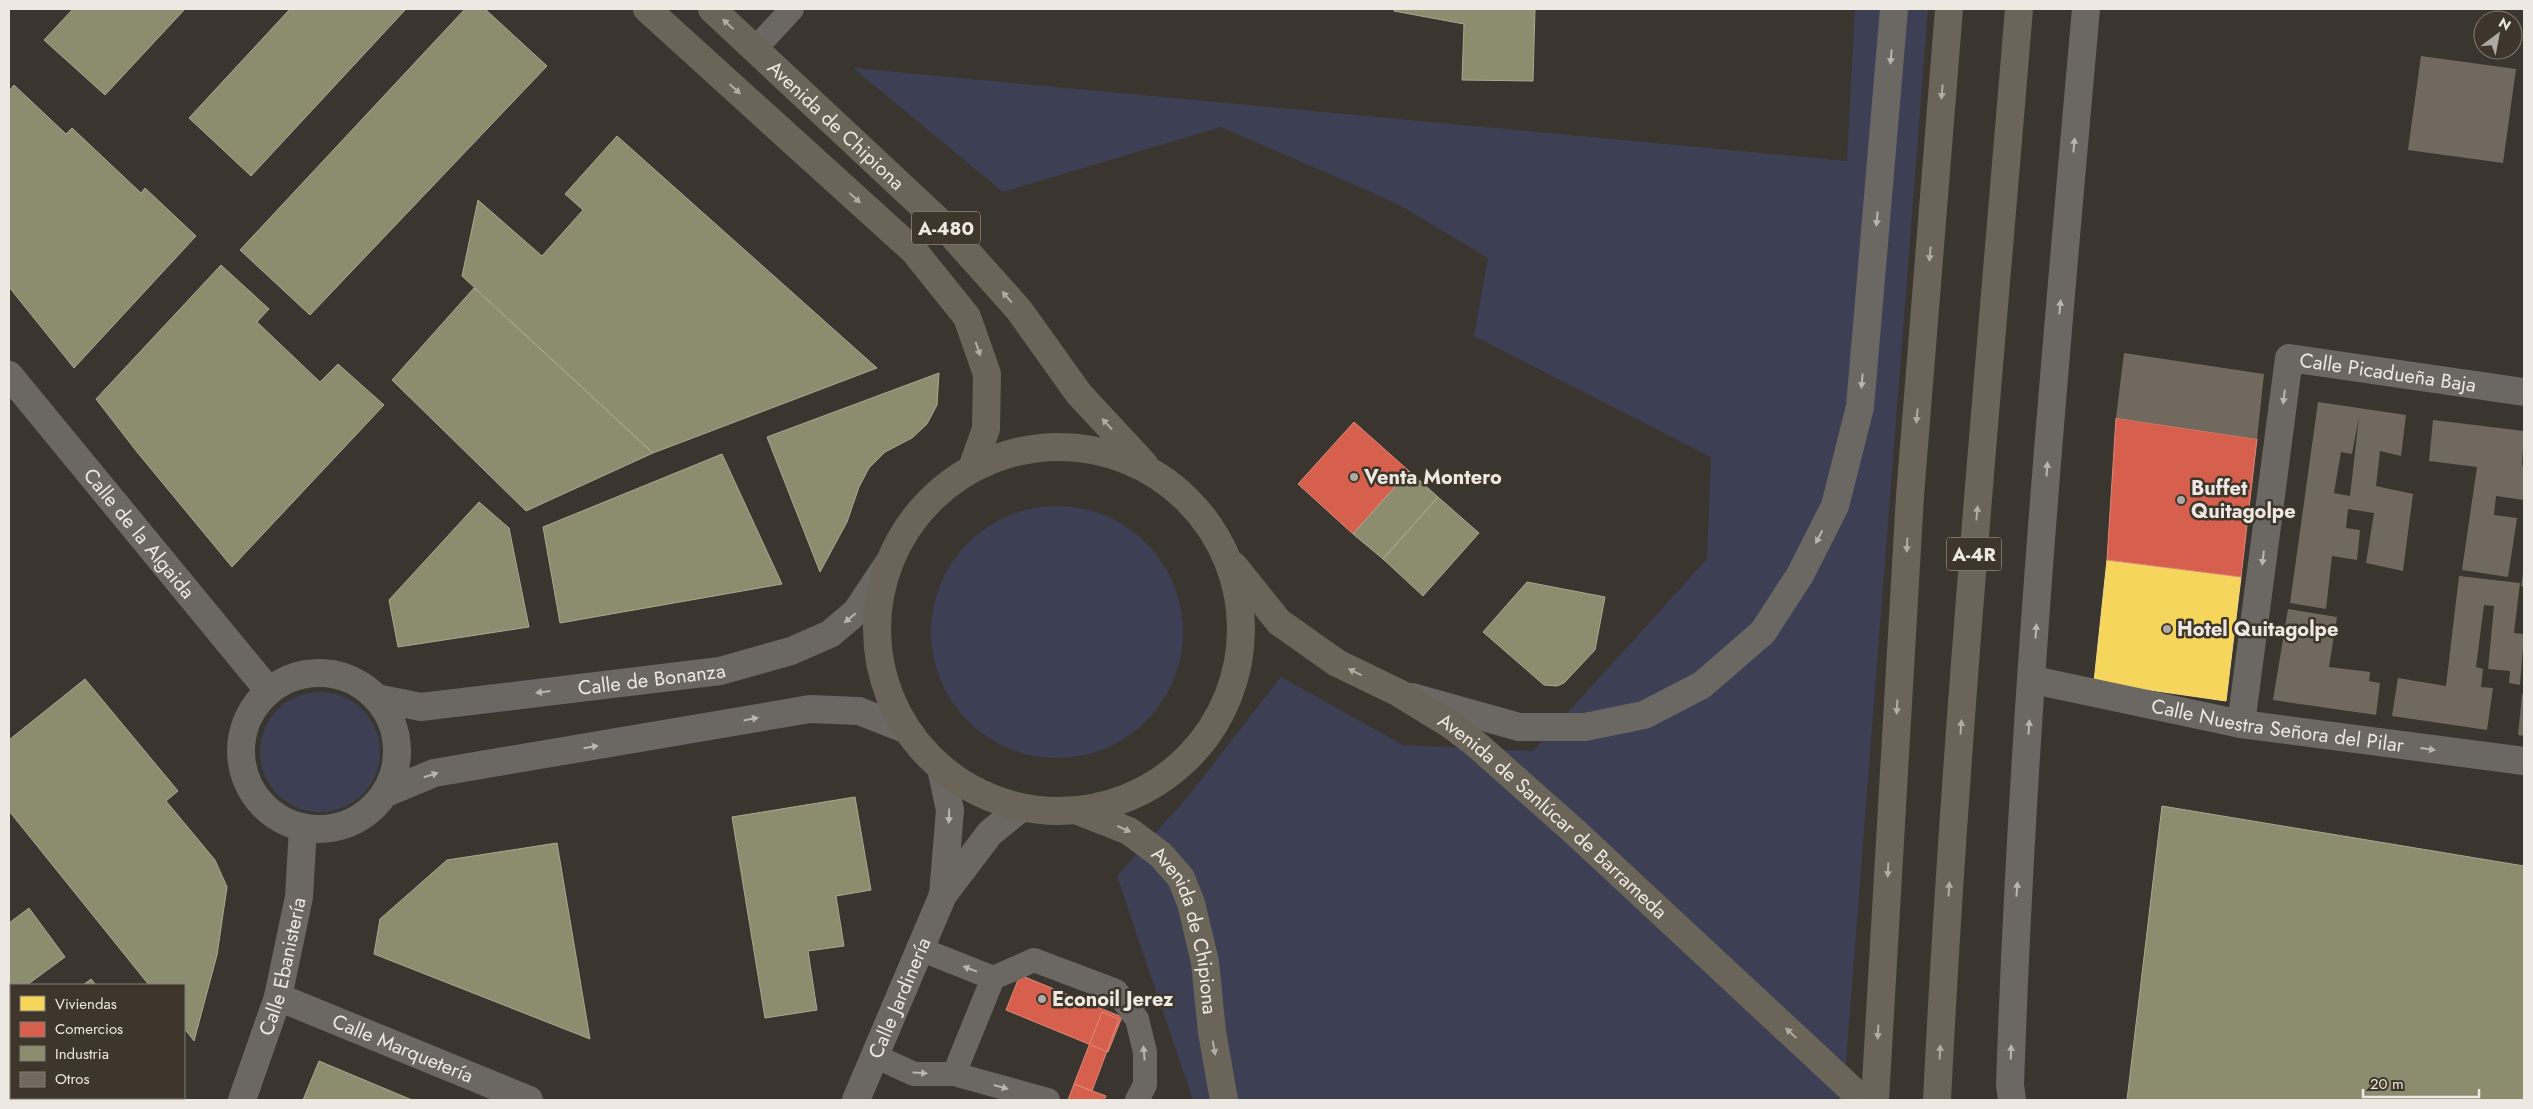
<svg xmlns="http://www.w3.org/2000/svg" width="2533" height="1109" font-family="Jost,sans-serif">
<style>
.green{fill:#3d4055}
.homes{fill:#f6d55c;stroke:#f3db84}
.shops{fill:#d6604d;stroke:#dd8979}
.industry{fill:#8c8c6e;stroke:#a9a890}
.building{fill:#71695e;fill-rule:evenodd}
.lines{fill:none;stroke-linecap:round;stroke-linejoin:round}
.lane{stroke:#6b6864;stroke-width:24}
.street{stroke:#6b6864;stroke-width:28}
.secondary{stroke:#6b6864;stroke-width:28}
.primary{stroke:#6b6458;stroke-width:28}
.oneway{fill:#b2ada3}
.oneway2{fill:#b9b5af}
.poi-dot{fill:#aea9a3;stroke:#3e362b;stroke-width:2}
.labels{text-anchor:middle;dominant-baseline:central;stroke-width:5;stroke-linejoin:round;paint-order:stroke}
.shield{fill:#3e362b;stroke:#b8b3aa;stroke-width:1}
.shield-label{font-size:19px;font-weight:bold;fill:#ede8e1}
.street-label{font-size:20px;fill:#ede8e1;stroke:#3e362b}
.poi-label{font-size:20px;font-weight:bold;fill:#ede8e1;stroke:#3e362b;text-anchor:start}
</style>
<rect width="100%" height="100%" fill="#3a352f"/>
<path class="green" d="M 1855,9 L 1928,9 L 1843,1100 L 1193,1100 L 1117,876 L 1190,794 L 1281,677 L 1403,745 L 1533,751 L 1707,559 L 1711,457 L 1474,336 L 1488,258 L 1396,203 L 1221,127 L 1003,192 L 853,68 L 1847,161 Z
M931 632a126 126 0 1 1 252 0a126 126 0 1 1-252 0Z
M260 752a60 60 0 1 1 120 0a60 60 0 1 1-120 0Z"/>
<path class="homes" d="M 2107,560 L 2241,577 L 2226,701 L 2094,682 Z"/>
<path class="shops" d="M 2116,418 L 2257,439 L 2241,577 L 2107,560 Z
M 1354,422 L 1409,471 L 1353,534 L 1298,484 Z
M 1020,975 L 1122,1017 L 1108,1052 L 1006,1010 Z
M 1102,1012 L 1119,1019 L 1092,1091 L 1074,1084 Z
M 1074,1084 L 1106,1096 L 1104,1100 L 1068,1100 Z"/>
<path class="industry" d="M 73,9 L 185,9 L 105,95 L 44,40 Z
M 290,9 L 406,9 L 251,176 L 189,118 Z
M 465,9 L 485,9 L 547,66 L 310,315 L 240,250 Z
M 1394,9 L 1535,9 L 1533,81 L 1462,80 L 1464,24 L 1394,11 Z
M 14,85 L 66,134 L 72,128 L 141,193 L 145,188 L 196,236 L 74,368 L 9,287 L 9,91 Z
M 617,136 L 877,368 L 653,453 L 462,276 L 478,200 L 542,256 L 583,210 L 565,194 Z
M 221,265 L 269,309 L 257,322 L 320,382 L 338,364 L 384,405 L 232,567 L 137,452 L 96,399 Z
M 474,288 L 653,453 L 526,511 L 392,380 Z
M 939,373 L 937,405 L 927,424 L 912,438 L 885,452 L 869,468 L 859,487 L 847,522 L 820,572 L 767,437 Z
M 722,454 L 782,584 L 560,623 L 543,527 Z
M 1409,471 L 1438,497 L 1383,559 L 1353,534 Z
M 1438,497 L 1479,533 L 1423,596 L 1383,559 Z
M 479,502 L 509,528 L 529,627 L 398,647 L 389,600 Z
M 1527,582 L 1605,597 L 1595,650 L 1564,683 L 1557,686 L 1544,685 L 1483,632 Z
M 85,679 L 178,791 L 166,801 L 215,860 L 227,887 L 217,955 L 194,1041 L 184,1028 L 184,985 L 149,985 L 9,811 L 9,740 Z
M 855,797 L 871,890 L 836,896 L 844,946 L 808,951 L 817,1010 L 765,1018 L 732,817 Z
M 2162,806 L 2524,866 L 2524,1100 L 2127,1100 Z
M 557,843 L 590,1039 L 374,954 L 380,919 L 447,860 Z
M 29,908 L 65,957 L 27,985 L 11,985 L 11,997 L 9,998 L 9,923 Z
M 91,979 L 96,985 L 83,985 Z
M 11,1038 L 11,1098 L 33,1098 L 29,1100 L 9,1100 L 9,1040 Z
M 319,1061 L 412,1100 L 303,1100 Z"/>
<path class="building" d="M 2421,56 L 2516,69 L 2503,163 L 2408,150 Z
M 2124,353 L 2264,374 L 2257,439 L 2116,418 Z
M 2318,402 L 2406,415 L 2401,456 L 2380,451 L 2376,486 L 2413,494 L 2403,571 L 2366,563 L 2374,513 L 2348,509 L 2346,528 L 2360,530 L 2357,560 L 2332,556 L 2326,609 L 2290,603 ZM 2359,417 L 2350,496 L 2334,493 L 2341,452 L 2352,454 Z
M 2433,420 L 2524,431 L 2522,465 L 2524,465 L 2524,500 L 2496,496 L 2494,515 L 2517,518 L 2508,577 L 2462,570 L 2477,467 L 2429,461 Z
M 2523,574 L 2524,574 L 2524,587 L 2521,586 Z
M 2459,576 L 2520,583 L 2514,633 L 2524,634 L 2520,685 L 2509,683 L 2510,671 L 2488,669 L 2494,606 L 2484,605 L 2476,667 L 2483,669 L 2481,687 L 2493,688 L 2487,730 L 2392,716 L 2398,678 L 2446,686 Z
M 2288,609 L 2337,617 L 2329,667 L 2370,672 L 2369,681 L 2380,683 L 2376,715 L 2273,700 Z
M 2522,694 L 2524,695 L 2524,736 L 2518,735 Z"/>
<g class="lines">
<path class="lane" d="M 755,49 L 792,9
M 993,978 L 1034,960 L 1116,991 L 1137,1019 L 1145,1052 L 1145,1085 L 1137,1100
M 875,1056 L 914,1074 L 954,1074 L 993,978 L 920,949
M 954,1074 L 1048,1100"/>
<g class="street">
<path d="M 1412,697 L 1519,727 L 1585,727 L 1644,715 L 1702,685 L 1763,632 L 1800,575 L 1835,506 L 1860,407 L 1894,9"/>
<path id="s1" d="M 278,997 L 529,1100"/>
</g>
<g class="secondary">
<path id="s2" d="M 9,375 L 269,691"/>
<circle cx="319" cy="751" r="78"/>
<path id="s3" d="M 2033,680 L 2241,724 L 2524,761"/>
<path id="s4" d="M 376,698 L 421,707 L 720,671 L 791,651 L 830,634 L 856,612 L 888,564"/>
<path id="s5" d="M 2241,724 L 2289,358 L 2524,392"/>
<path d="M 941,768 L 950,810 L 943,895"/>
<path d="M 386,793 L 434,773 L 810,709 L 859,711 L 905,729"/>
<path id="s6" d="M 242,1100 L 278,997 L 299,897 L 303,828"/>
<path id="s7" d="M 856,1100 L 943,895 L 990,833 L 1021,808"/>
<path d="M 2012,1100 L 2010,1085 C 2022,725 2054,367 2086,9"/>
</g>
<g class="primary">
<path d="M 647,9 L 914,251 L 967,317 L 987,374 L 986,429 L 972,468"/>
<path id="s8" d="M 712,9 L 944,226 L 1019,310 L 1079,394 L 1144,464"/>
<circle cx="1059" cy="629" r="182"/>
<path id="s9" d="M 1234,566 L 1279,622 L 1337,663 L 1399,693 L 1451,725 L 1477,745 L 1575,832 L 1863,1100"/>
<path id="s10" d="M 1078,811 L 1129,831 L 1161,855 L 1181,878 L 1191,903 L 1205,962 L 1212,1032 L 1224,1100"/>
<path d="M 1875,1100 L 1910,496 L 1949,9"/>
<path d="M 1937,1100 C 1955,736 1989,372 2019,9"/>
</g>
</g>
<defs><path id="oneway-solid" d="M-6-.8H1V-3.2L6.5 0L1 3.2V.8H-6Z" transform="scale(1.25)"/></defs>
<g class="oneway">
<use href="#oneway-solid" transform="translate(728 24) rotate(-137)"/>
<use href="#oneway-solid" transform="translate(735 89) rotate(42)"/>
<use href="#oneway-solid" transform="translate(1942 92) rotate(95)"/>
<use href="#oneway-solid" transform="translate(855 198) rotate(42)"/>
<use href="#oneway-solid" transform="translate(1930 254) rotate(95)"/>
<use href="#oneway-solid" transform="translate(1007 297) rotate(-131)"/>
<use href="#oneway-solid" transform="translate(978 349) rotate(71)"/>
<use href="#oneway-solid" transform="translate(1917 416) rotate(95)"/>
<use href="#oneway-solid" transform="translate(1107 424) rotate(-133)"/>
<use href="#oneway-solid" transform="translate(1977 513) rotate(-85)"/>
<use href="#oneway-solid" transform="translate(1907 545) rotate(93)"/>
<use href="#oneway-solid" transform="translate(1355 672) rotate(-154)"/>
<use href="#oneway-solid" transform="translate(1897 707) rotate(93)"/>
<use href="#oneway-solid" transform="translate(1961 727) rotate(-86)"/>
<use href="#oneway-solid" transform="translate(1124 829) rotate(24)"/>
<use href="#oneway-solid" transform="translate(1888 870) rotate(93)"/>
<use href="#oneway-solid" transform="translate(1949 889) rotate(-86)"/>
<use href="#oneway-solid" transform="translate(1878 1032) rotate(93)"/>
<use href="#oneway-solid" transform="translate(1791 1033) rotate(-137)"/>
<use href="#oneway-solid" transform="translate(1214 1048) rotate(80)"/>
<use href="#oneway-solid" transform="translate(1940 1052) rotate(-87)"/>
</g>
<g class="oneway2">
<use href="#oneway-solid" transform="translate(1891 57) rotate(95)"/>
<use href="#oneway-solid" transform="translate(2074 145) rotate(-85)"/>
<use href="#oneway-solid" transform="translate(1877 219) rotate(95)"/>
<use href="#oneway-solid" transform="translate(2060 307) rotate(-85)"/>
<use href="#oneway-solid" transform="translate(1862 381) rotate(95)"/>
<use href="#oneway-solid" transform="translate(2284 397) rotate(97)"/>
<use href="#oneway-solid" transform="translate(2047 469) rotate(-86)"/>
<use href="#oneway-solid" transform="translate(1819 537) rotate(117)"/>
<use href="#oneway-solid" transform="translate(2263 558) rotate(97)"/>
<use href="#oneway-solid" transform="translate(850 618) rotate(140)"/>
<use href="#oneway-solid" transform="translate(2036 631) rotate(-86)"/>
<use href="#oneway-solid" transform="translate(543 692) rotate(173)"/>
<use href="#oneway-solid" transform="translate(751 719) rotate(-11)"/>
<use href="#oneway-solid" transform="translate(2029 727) rotate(-86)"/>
<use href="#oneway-solid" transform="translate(591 747) rotate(-10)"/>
<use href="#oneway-solid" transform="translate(2428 749) rotate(8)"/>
<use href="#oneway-solid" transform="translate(431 775) rotate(-18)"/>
<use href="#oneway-solid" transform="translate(949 816) rotate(92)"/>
<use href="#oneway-solid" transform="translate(2017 889) rotate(-86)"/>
<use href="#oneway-solid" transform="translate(970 969) rotate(-159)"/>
<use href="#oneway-solid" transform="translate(2011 1052) rotate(-88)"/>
<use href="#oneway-solid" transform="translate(1144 1053) rotate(-95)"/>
<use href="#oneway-solid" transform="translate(920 1073) rotate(3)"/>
<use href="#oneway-solid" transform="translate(1001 1087) rotate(16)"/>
</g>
<g class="poi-dot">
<circle cx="1354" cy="477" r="5"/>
<circle cx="2181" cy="500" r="5"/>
<circle cx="2167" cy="629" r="5"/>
<circle cx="1042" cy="999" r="5"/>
</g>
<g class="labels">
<g class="shield">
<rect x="912" y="211.5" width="68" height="33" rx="4"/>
<rect x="1946.5" y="537.5" width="55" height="33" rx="4"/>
</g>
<g class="shield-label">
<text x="946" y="228">A-480</text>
<text x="1974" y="554">A-4R</text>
</g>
<g class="street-label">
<text stroke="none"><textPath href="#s8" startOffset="170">Avenida de Chipiona</textPath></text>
<text stroke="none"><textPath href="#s5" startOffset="469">Calle Picadueña Baja</textPath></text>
<text stroke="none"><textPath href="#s2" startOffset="205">Calle de la Algaida</textPath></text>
<text stroke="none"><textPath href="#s4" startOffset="278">Calle de Bonanza</textPath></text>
<text stroke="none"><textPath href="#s3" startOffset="249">Calle Nuestra Señora del Pilar</textPath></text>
<text stroke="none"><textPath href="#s9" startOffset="409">Avenida de Sanlúcar de Barrameda</textPath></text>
<text stroke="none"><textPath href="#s10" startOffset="176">Avenida de Chipiona</textPath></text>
<text stroke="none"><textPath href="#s6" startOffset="140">Calle Ebanistería</textPath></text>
<text stroke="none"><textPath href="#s7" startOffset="111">Calle Jardinería</textPath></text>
<text stroke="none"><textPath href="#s1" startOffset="135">Calle Marquetería</textPath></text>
</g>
<g class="poi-label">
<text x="1364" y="477">Venta Montero</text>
<text x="2191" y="488">Buffet<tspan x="2191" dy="23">Quitagolpe</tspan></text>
<text x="2177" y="629">Hotel Quitagolpe</text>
<text x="1052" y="999">Econoil Jerez</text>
</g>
</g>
<rect width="2533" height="1109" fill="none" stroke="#ede8e1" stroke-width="20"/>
<rect x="10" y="984" width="175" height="115" fill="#3e362b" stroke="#847d74"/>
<rect x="20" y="996" width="25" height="15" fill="#f6d55c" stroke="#847d74"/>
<text x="55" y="1009" font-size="15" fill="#ede8e1">Viviendas</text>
<rect x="20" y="1022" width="25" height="15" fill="#d6604d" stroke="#847d74"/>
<text x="55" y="1034" font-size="15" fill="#ede8e1">Comercios</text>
<rect x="20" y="1046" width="25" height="15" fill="#8c8c6e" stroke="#847d74"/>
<text x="55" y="1059" font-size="15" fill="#ede8e1">Industria</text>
<rect x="20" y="1072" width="25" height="15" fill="#71695e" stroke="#847d74"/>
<text x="55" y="1084" font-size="15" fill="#ede8e1">Otros</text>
<g transform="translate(2498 35) rotate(32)"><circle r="24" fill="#3e362b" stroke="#847d74"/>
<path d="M0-4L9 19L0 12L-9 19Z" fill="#aea9a3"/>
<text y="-8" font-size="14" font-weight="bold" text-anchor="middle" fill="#ede8e1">N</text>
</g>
<path d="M2363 1089v8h116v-8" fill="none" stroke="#ede8e1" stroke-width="2.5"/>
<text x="2370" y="1089" font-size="15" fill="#ede8e1" stroke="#3e362b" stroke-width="4" paint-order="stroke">20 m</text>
</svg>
